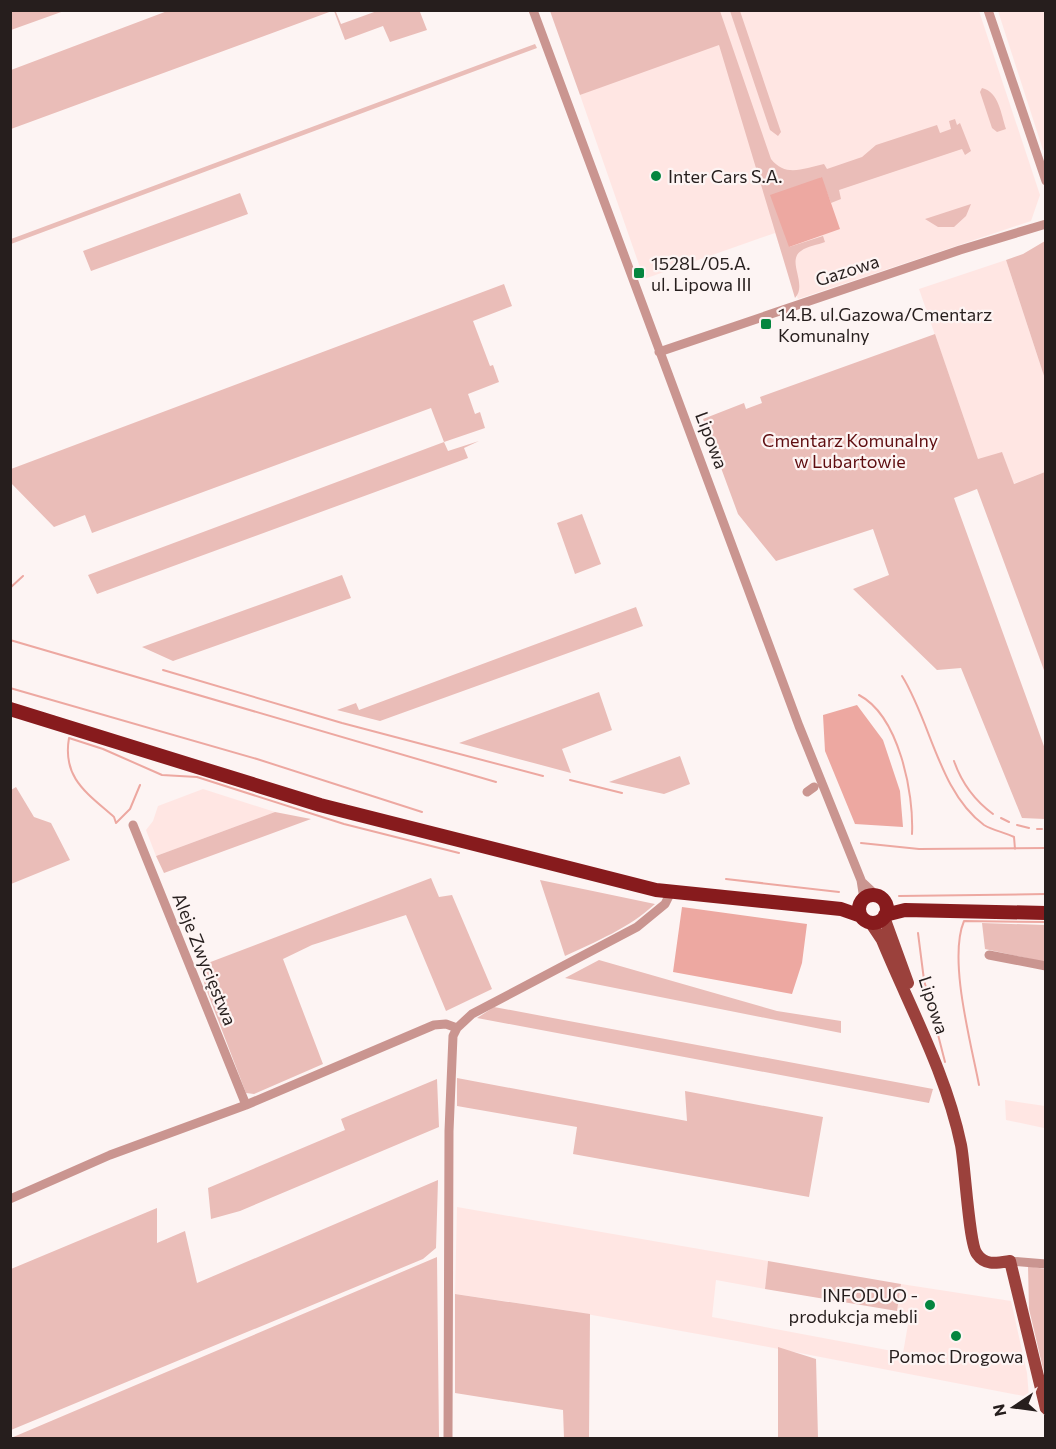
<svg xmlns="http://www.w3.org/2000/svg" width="1056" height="1449" font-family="Commissioner,sans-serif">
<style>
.built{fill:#ffe6e3}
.green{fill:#eabdb8}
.water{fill:#eda8a1}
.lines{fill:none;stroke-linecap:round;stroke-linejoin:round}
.stream{stroke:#eda8a1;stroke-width:2}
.minor{stroke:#ca9590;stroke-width:9}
.major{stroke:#9b413c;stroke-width:12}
.highway{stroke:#871b1d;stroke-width:14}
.poi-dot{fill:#05853f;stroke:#fdf4f3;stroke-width:2}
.labels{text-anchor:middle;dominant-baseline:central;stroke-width:4.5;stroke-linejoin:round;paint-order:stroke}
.poi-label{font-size:18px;fill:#261e1d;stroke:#fdf4f3;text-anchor:start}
.street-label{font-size:18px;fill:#261e1d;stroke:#fdf4f3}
.park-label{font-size:18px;fill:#5e0d10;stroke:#fdf4f3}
</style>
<rect width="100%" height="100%" fill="#fdf4f3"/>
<path class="built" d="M 709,11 L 979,11 L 1040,195 L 1031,221 L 798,299 L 775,233 L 644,279 L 580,95 L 610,83 Z
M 998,11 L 1045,11 L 1046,149 L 1043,150 Z
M 1006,260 L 1045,379 L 1045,472 L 1013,484 L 978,459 L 919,289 Z
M 203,789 L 275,812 L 156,856 L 146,830 L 153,821 L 158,806 Z
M 1005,1100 L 1045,1106 L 1044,1128 L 1006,1120 Z
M 457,1207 L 768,1261 L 765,1289 L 716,1280 L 712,1317 L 903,1353 L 910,1313 L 897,1311 L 901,1284 L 1011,1301 L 1027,1373 L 1029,1397 L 737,1341 L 564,1310 L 455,1294 Z"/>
<path class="green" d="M 11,10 L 64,10 L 64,11 L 11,30 Z
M 170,10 L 332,11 L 11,129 L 11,70 Z
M 334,11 L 339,11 L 336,12 L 341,24 L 377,11 L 422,11 L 420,12 L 427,30 L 390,42 L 383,26 L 345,40 Z
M 550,11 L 720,11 L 771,159 C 786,178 804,168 824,164 L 827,169 L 862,157 L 876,145 L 937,125 L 940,133 L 951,129 L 949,121 L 955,119 L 957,125 L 960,123 L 971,151 L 965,155 L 962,149 L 839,190 L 841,199 L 831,203 L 821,177 L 789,247 L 823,236 L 825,242 C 818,245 807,246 801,251 C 786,261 808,284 795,298 L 719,45 L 580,95 Z
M 730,11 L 740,11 L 781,132 L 778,136 L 770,130 Z
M 535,44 L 537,48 L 11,244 L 11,239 Z
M 982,88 C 999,92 1001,114 1006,129 L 997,132 L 992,128 L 980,92 Z
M 240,193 L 248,214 L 91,271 L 83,251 Z
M 971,204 L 966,216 L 954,227 L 938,227 L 925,219 Z
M 1045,241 L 1045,379 L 1006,260 L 1023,254 Z
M 504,284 L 512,306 L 473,321 L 490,366 L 493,365 L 499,382 L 468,394 L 475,414 L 480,412 L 485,428 L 444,442 L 448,451 L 479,441 L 464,448 L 468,458 L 97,594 L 88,575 L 444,442 L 431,408 L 92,533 L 85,515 L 54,527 L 11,483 L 11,469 Z
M 935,334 L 978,459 L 1002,452 L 1014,484 L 1045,472 L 1045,673 L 977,489 L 954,498 L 1045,749 L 1045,819 L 1022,818 L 961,668 L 937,670 L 853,589 L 889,575 L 873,529 L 776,561 L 738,514 L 703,419 L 744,403 L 746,409 L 762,403 L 760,397 Z
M 582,514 L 601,564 L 575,574 L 557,523 Z
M 342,575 L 351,598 L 173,661 L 142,647 Z
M 636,607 L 643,626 L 380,721 L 337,710 L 356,703 L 359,710 Z
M 599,692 L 612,730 L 562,749 L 571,773 L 459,743 Z
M 680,756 L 690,784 L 664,794 L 609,782 Z
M 16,787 L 34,817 L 51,823 L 70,860 L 11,884 L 11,790 Z
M 275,812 L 311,819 L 164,873 L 156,856 Z
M 431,878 L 439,897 L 452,895 L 492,989 L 446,1011 L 406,915 L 312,945 L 283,959 L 323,1064 L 254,1094 L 246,1093 L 205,986 L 200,966 Z
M 540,880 L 655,904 C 629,928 597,941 565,956 Z
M 982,923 L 1045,925 L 1044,962 L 985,949 Z
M 599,960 L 777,1011 L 841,1021 L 841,1033 L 565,978 Z
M 494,1007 L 933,1089 L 929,1103 L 477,1018 Z
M 457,1078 L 687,1121 L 685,1091 L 823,1117 L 809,1197 L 573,1154 L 577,1127 L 457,1106 Z
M 437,1079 L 439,1127 L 240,1211 L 211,1219 L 208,1188 L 345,1130 L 341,1119 Z
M 438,1180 L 436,1248 L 423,1259 L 11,1430 L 11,1269 L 157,1208 L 157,1243 L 185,1231 L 197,1283 Z
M 437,1257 L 439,1438 L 11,1438 Z
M 768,1261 L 901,1284 L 897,1311 L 765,1289 Z
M 1028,1266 L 1045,1269 L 1045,1377 L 1029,1309 Z
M 455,1294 L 590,1314 L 589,1438 L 564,1438 L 563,1410 L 455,1393 Z
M 778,1347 L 816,1359 L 818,1438 L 778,1438 Z"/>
<path class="water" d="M 822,177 L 840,229 L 789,247 L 770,195 Z
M 857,705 L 883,740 L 900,791 L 903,827 L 855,824 L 825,751 L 823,715 Z
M 682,907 L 807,924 L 802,963 L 792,994 L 673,972 Z"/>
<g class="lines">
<path class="stream" d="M 10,588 L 23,576
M 10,640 L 496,782
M 163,670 L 342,723 L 543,776
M 902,676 C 931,722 939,792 984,825 C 994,831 1004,832 1014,837 L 1015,849
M 10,688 L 257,759 L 422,812
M 859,695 C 899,716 914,793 912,834
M 954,761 C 962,784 974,800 993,814
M 570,780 L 622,793
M 140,785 L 130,809 L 116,823 L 114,817 C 87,793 62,778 69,738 L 103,749 L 162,775 L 197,777 L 344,824 L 459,853
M 1001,818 L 1009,822
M 1017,825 L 1029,828
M 1037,829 L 1042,829
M 861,843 L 919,849 L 1046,848
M 726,879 L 839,892
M 899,896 L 1046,894
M 918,933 L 924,980 L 945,1062
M 979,1085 C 971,1043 948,959 964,921 L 1046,922"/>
<path class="minor" d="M 533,10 L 799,726 L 861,880 L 864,899
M 988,10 L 1046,181
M 659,352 L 960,250 L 1046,224
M 807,792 L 814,787
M 133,825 L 246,1105
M 862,882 L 877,896
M 989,955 L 1046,966
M 10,1199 L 110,1155 L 246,1105 L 434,1025 L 446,1024 L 457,1028
M 1010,1261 L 1046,1264
M 448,1438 L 449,1131 L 453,1036 L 457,1028 L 472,1014 L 637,927 L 665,904 L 671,892"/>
<path class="major" d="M 884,917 L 908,983
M 870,922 L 882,940 C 910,1008 946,1073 961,1145 C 965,1165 969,1245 977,1254 C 985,1266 997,1263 1010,1261 L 1046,1409"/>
<path class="highway" d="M 10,709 L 320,805 L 656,890 L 841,909 L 861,916
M859 909a14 14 0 1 1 28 0a14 14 0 1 1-28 0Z
M 885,915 L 905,910 L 1046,913"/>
</g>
<g class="poi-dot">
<circle cx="656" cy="176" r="6"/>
<rect x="633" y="267" width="12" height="12" rx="3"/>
<rect x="760" y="318" width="12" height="12" rx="3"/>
<circle cx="930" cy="1305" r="6"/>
<circle cx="956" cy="1336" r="6"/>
</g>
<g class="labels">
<g class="poi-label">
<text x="668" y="176">Inter Cars S.A.</text>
<text x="651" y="263">1528L/05.A.<tspan x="651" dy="21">ul. Lipowa III</tspan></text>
<text x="778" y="314">14.B. ul.Gazowa/Cmentarz<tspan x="778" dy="21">Komunalny</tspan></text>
<text x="918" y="1295" text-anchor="end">INFODUO -<tspan x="918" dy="21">produkcja mebli</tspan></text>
<text x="956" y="1356" text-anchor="middle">Pomoc Drogowa</text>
</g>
<g class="street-label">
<text transform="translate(847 270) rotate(-18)">Gazowa</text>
<text transform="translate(712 440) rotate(69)">Lipowa</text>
<text transform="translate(205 959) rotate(68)">Aleje Zwycięstwa</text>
<text transform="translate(934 1005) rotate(72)">Lipowa</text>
</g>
<g class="park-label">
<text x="850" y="440">Cmentarz Komunalny<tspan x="850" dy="21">w Lubartowie</tspan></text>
</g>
</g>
<rect width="1056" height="1449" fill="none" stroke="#261e1d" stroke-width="24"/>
<g transform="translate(1014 1407) rotate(257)" stroke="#fdf4f3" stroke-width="4.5" paint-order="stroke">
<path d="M0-4.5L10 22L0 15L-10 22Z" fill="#261e1d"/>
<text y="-9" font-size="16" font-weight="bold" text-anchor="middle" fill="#261e1d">N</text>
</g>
</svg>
